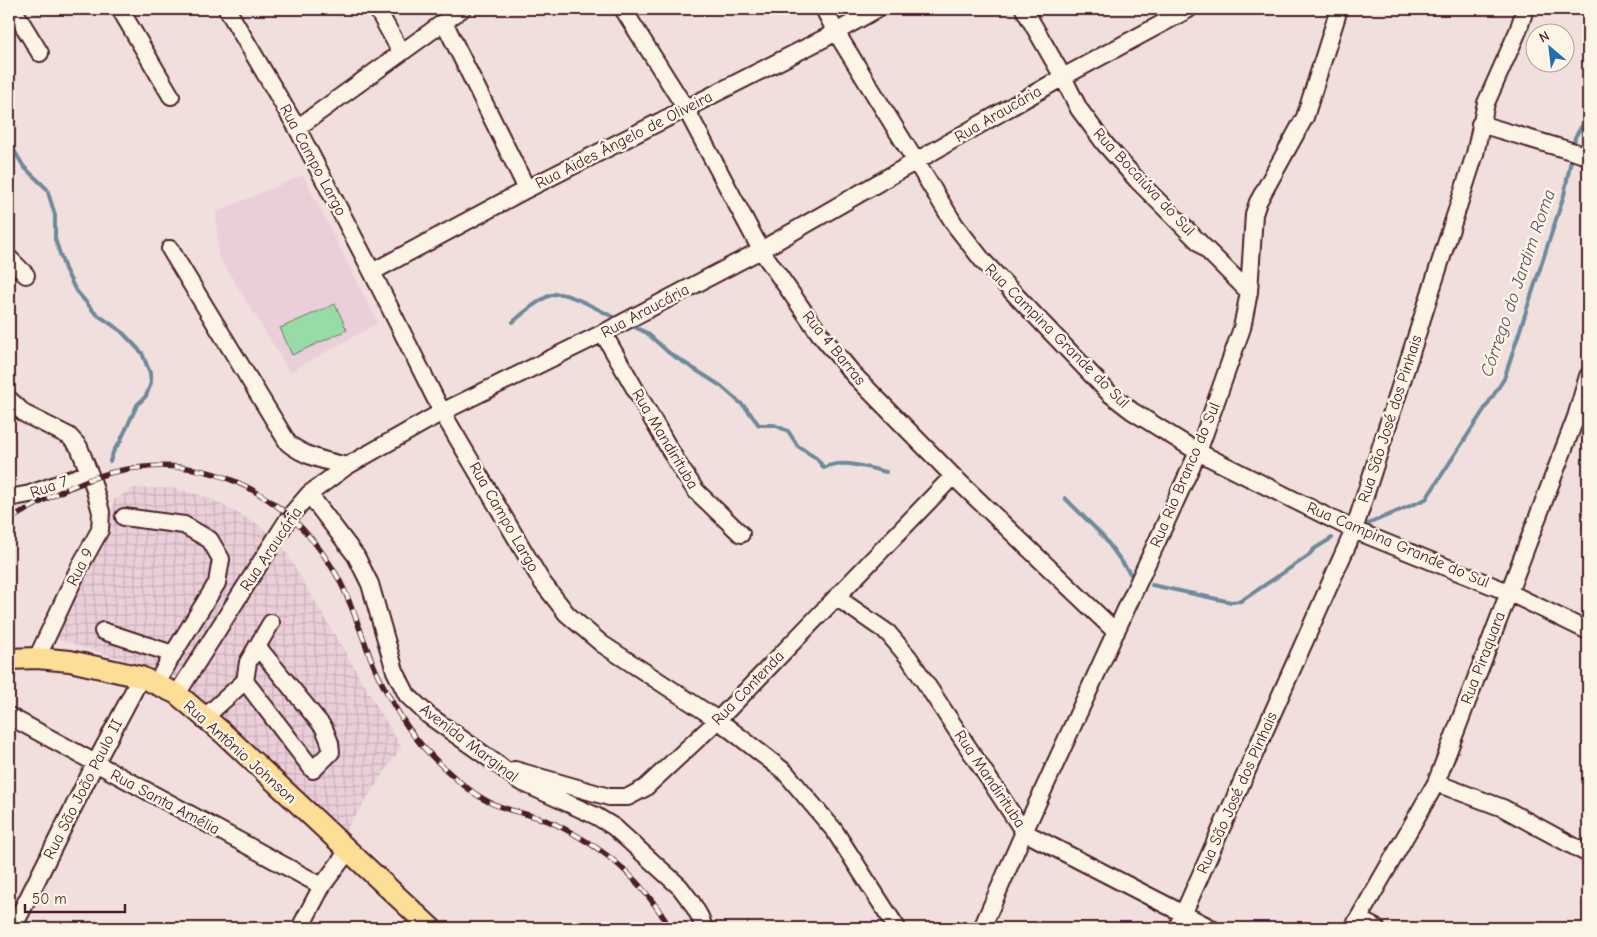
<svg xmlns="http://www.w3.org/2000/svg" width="1597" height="937" font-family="'Comic Neue',sans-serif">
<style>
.built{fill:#eacfd9}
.industrial{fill:url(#industrial-grid)}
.pitch{fill:#97dba6;stroke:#707d68}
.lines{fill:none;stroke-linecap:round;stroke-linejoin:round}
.stream{stroke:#6d8a9a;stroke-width:4}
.minor-casing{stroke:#4a1f2b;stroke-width:20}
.major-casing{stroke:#4a1f2b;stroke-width:24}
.minor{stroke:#fcf5e5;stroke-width:16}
.major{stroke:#fcde96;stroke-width:20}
.rail-casing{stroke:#4a1f2b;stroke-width:5.5}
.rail{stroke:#fcf5e5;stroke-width:4;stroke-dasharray:11;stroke-linecap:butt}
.labels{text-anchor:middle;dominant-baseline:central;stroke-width:5;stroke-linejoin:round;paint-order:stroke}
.street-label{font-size:16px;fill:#4a1f2b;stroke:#fcf5e5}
.water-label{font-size:18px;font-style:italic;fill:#5b5462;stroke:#fcf5e5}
</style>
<defs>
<pattern id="industrial-grid" width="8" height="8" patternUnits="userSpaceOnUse" patternTransform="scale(1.25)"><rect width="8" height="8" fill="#eacfd9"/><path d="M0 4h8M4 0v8" fill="none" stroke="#cab1ba"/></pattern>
</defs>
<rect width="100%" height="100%" fill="#f1dfde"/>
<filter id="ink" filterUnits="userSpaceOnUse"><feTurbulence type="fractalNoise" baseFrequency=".02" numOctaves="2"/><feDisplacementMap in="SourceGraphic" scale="10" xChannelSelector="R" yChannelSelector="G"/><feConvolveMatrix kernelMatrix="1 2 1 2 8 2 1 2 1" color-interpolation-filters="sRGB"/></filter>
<g filter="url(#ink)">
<path class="built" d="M 303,175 L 378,323 L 290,372 L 218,255 L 216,212 Z"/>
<path class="industrial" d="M 133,488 L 174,488 L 209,498 L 256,523 L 281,544 L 401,747 L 342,836 L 213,709 L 172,674 L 53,638 L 108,532 L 114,500 Z"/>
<path class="pitch" d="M 335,304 L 347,330 L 292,355 L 280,328 Z"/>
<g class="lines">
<path class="stream" d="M 9,142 L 24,167 L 47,189 L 55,215 L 55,239 L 65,269 L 75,289 L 95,313 L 121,331 L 142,353 L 150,373 L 151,383 L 146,396 L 137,405 L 120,442 L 114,450 L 110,461
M 1574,146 L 1575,137 L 1588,116
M 513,322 C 522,314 543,296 555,294 C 570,292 604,313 619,320
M 630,325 L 647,333 L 669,353 L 721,386 L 746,408 L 759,425 L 774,425 L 788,431 L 798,446 L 817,459 L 824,468 C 841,458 868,468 886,472
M 1065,498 L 1103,536 L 1135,580
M 1368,524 L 1426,499 L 1504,379 L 1564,195 L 1572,155
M 1152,585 L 1231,602 L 1241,601 L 1308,556 L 1314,549 L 1332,538"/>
<defs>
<path id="minor" d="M 13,9 L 40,53
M 120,9 L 171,96
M 227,9 L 297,128 L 372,272 L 442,412 L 542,582 L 567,614 L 602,644 L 718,720 L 785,772 L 834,830 L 897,928
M 377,9 L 401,52
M 623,9 L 686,109 L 761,250 L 819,333 L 854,375 L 953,476 L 1116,632
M 824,9 L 836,32 L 955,225 L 983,261 L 1110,394 L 1132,411 L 1198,452 L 1354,530 L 1508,592 L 1588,631
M 1024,9 L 1063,77 L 1079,109 L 1105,144 L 1137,180 L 1249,292
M 444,22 L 527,189
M 1480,124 L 1588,156
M 297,128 L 462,9
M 170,249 L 288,443 C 305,457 326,461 347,466
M 9,258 L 26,275
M 372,272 L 527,189 L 827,37 L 877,9
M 603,333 L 678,464 L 696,491 L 741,534
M 9,399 L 25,414 L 69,436 L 79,447 L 92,480 L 101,512 L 100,530 L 80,566 L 37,658
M 309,494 L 356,556 L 370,584 L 395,671 L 407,695 L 428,715 L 500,766 L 519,781 L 596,816 L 614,827 L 680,887 L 692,903 L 700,917 L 704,928
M 9,498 L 30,494 L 89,473
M 124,517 L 184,525 L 210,540 L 221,559 L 217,583 L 173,654 L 156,684
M 836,597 L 888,633 L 909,658 L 1024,832 L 1211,928
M 103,631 L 173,654
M 245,681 L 313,770 L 331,752 L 330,743 L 324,728 L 257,646
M 177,694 L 290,516 L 309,494 L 347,466 L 442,412 L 603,333 L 761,250 L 1063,77 L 1189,9
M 9,716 L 322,886
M 205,717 L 245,681 L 248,662 L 271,623
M 515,770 L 609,797 L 628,797 L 645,788 L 718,720 L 953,476
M 1436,783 L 1503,808 L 1588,854
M 1358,919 L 1376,928
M 13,928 L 95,764 L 141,677
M 300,928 L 322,886 L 348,851
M 982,928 L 1024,832 L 1198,452 L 1242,328 L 1249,292 L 1254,214 L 1258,202 L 1305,117 L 1339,9
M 1177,928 L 1354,530 L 1475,154 L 1486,103 L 1518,31 L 1525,9
M 1353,928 L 1436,783 L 1576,417 L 1588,376"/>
<path id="major" d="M 9,659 L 37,658 L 70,661 L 141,677 L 177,694 L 223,733 L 431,928"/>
</defs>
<use href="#minor" class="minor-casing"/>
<use href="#major" class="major-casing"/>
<use href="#minor" class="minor"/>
<use href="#major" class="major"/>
<defs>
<path id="rail" d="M 9,520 C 42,500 84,477 123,470 C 213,453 291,497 336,574 C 354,605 362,640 377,673 C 390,700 406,729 427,751 C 442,767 470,793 489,802 C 509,812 533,814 553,823 C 606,849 640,877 670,928"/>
</defs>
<use href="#rail" class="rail-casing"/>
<use href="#rail" class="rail"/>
</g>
</g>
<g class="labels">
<g class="street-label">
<text transform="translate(998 114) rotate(-30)">Rua Araucária</text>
<text transform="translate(624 140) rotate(-27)">Rua Aides Ângelo de Oliveira</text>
<text transform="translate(313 160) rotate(62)">Rua Campo Largo</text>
<text transform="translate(1144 182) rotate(47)">Rua Bocaiúva do Sul</text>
<text transform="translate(645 311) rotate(-28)">Rua Araucária</text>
<text transform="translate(1057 336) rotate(45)">Rua Campina Grande do Sul</text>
<text transform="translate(834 348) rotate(51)">Rua 4 Barras</text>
<text transform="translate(1390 419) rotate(-72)">Rua São José dos Pinhais</text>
<text transform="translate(665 439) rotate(59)">Rua Mandirituba</text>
<text transform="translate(1185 475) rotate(-67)">Rua Rio Branco do Sul</text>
<text transform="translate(49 487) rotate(-19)">Rua 7</text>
<text transform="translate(504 517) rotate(60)">Rua Campo Largo</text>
<text transform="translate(1398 545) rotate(23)">Rua Campina Grande do Sul</text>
<text transform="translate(271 549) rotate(-56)">Rua Araucária</text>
<text transform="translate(80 567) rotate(-63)">Rua 9</text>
<text transform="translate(1483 658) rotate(-69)">Rua Piraquara</text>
<text transform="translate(748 688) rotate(-46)">Rua Contenda</text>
<text transform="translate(469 743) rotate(37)">Avenida Marginal</text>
<text transform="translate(240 752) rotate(42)">Rua Antônio Johnson</text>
<text transform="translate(990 779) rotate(56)">Rua Mandirituba</text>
<text transform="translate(83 789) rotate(-63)">Rua São João Paulo II</text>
<text transform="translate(1237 793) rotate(-66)">Rua São José dos Pinhais</text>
<text transform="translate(165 802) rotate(28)">Rua Santa Amélia</text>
</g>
<g class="water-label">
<text transform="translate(1518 283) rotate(-71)">Córrego do Jardim Roma</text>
</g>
</g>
<rect width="1597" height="937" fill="none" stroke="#fcf5e5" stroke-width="30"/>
<rect x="15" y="15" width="1567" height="907" fill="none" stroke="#4a1f2b" stroke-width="2" filter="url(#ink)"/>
<g transform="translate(1550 48) rotate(332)"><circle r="24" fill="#fcf5e5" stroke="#b59f9b"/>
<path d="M0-4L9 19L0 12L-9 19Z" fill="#1f6fb2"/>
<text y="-8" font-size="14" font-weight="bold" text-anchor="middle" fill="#4a1f2b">N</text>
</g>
<path d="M25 904v8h100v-8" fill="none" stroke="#4a1f2b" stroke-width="2.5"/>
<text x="32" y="904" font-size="15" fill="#4a1f2b" stroke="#fcf5e5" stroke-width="4" paint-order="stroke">50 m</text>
</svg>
